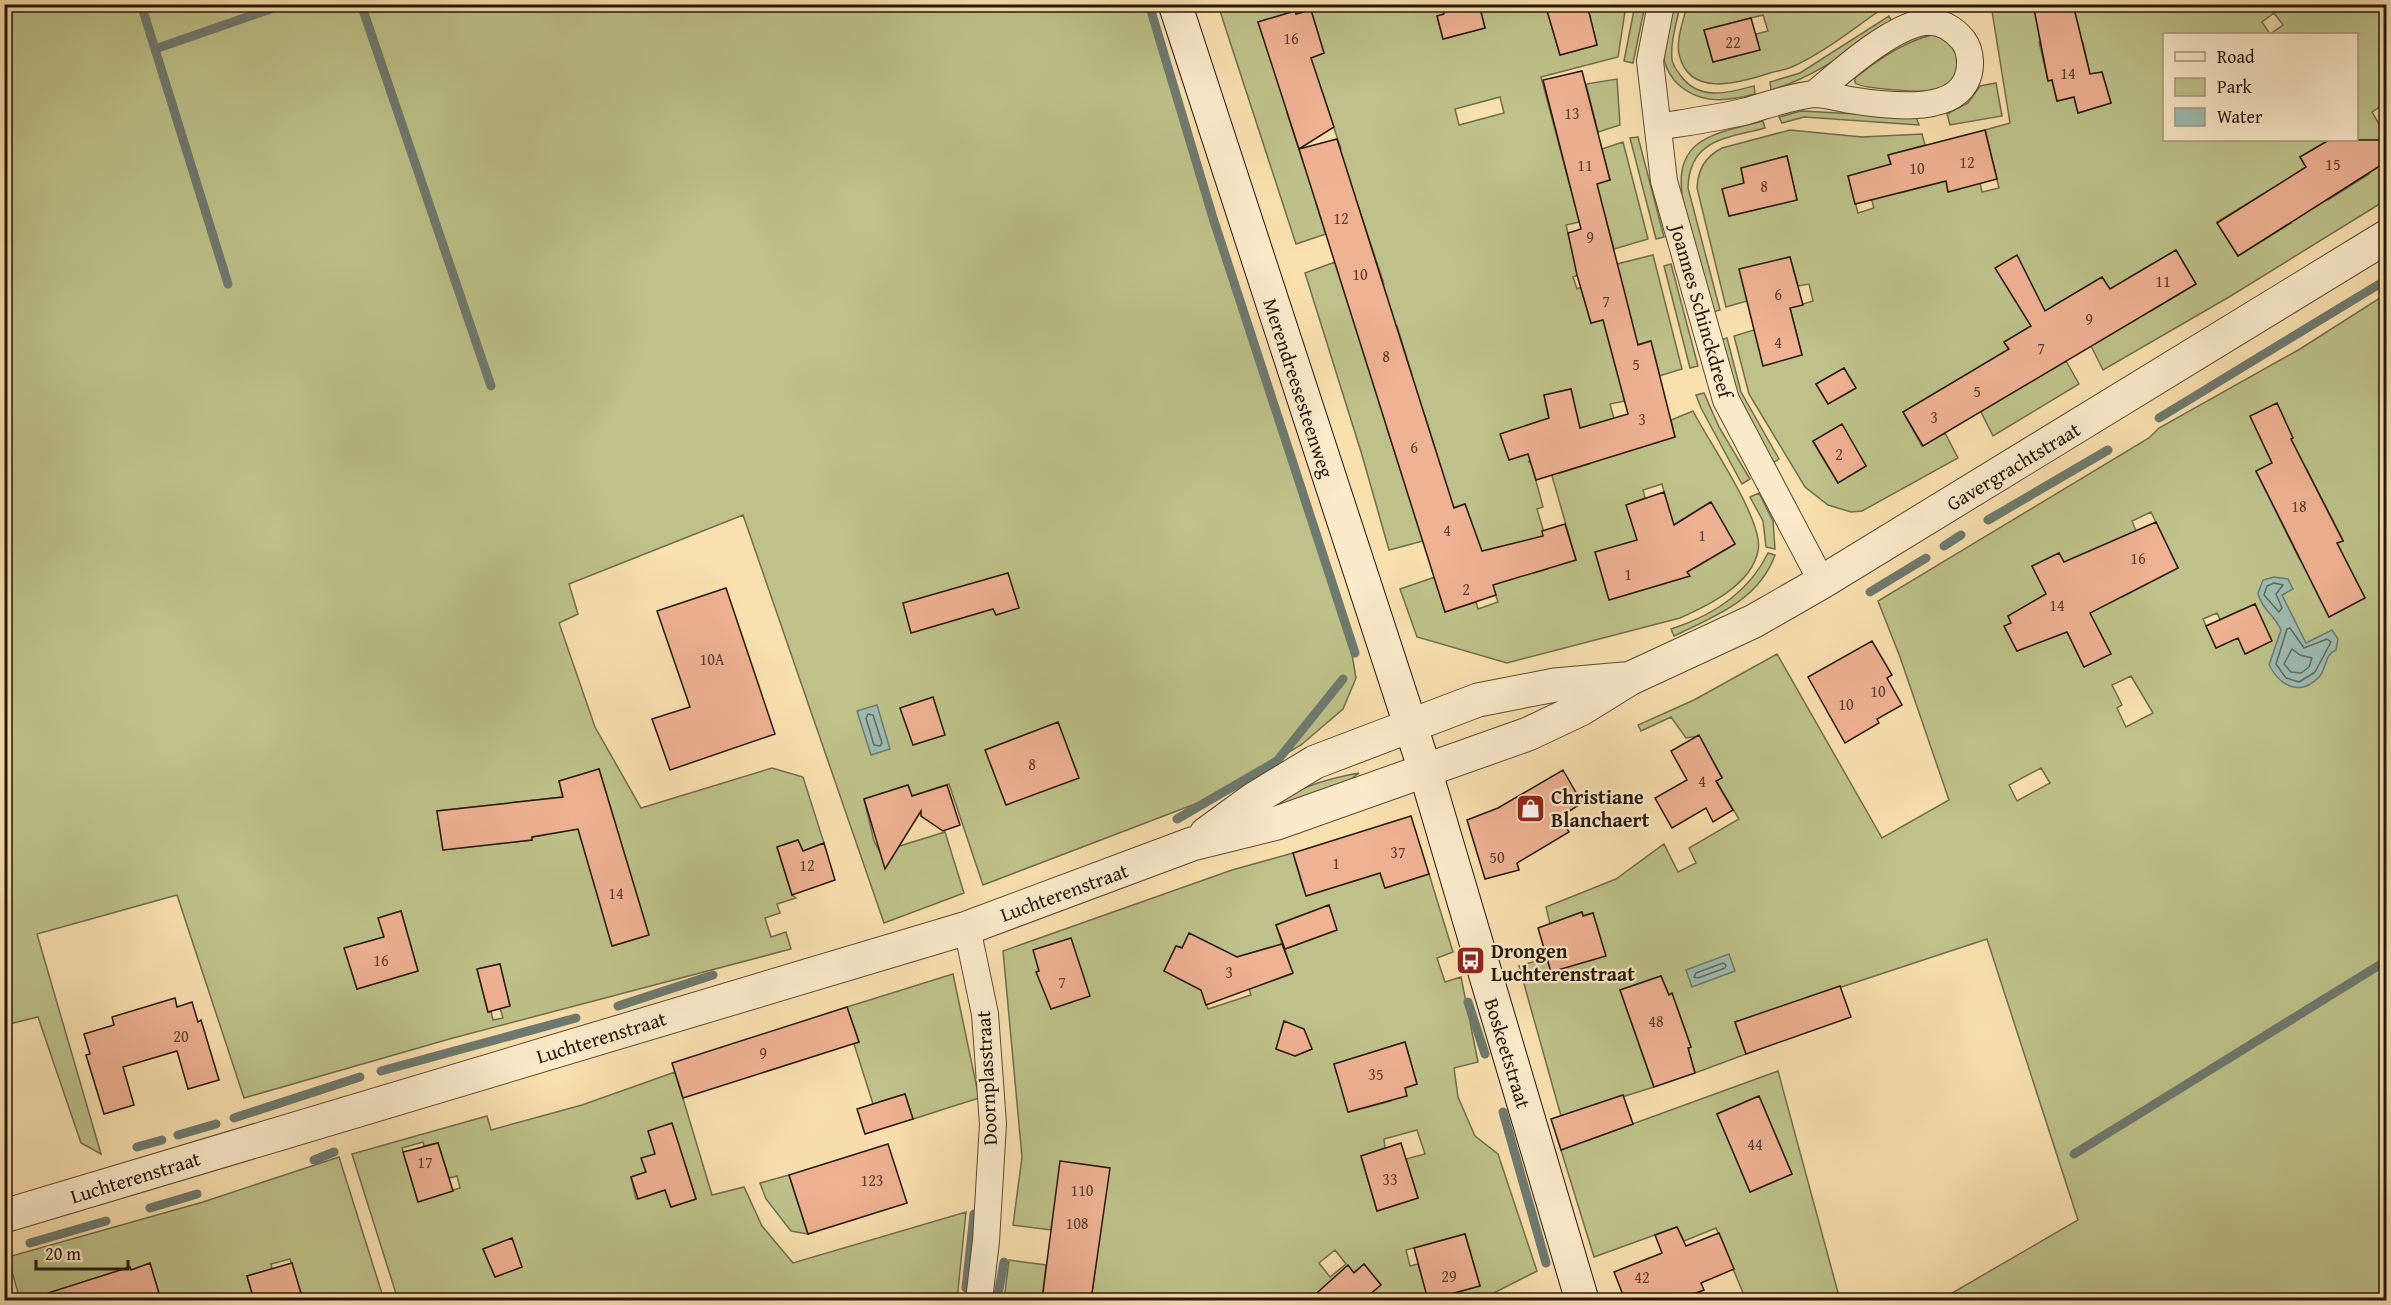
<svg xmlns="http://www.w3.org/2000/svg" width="2391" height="1305" font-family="'Gentium Book Plus',serif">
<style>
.green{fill:#bec28a;stroke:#726c4b;stroke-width:1.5;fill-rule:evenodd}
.water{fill:#9ebcb1;stroke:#6e7a6f;stroke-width:1.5}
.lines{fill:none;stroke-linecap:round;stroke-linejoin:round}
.shore{stroke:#62695e;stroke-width:1.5}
.stream{stroke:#6e7a6f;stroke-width:9}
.building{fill:#efb293;stroke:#26160c;stroke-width:1.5}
.minor-casing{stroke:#5b4835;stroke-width:28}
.tertiary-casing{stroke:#5b4835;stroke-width:35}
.secondary-casing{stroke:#26160c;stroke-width:35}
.minor{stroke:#fbebcb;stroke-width:26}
.tertiary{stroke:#fbebcb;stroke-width:33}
.secondary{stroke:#fbebcb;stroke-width:33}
.labels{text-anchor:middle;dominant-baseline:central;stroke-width:4.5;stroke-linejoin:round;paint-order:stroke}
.number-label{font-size:16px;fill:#583d2e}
.street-label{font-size:20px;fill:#26160c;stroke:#fbebcb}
.poi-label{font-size:20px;font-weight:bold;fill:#26160c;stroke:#fbebcb;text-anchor:start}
</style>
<rect width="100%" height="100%" fill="#f9e0af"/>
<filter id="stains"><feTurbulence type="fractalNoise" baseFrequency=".00333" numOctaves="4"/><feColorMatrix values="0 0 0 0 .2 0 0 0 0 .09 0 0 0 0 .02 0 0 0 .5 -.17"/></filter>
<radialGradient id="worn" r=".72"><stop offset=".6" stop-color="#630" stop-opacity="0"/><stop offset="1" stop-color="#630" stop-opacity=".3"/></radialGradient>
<path class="green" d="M 1442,4 L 1551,5 L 1546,6 L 1560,55 L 1597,45 L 1587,5 L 1626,5 L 1618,57 L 1541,77 L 1571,190 L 1610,180 L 1602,149 L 1623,142 L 1648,239 L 1614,249 L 1605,216 L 1566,225 L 1578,275 L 1573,277 L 1577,289 L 1581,287 L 1591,323 L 1617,264 L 1653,255 L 1682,369 L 1659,376 L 1650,341 L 1612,352 L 1625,401 L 1610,404 L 1614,419 L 1637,447 L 1675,437 L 1671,420 L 1693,411 C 1708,441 1765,522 1758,551 C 1751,585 1709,605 1680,618 L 1507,663 L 1417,637 L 1400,589 L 1435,577 L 1445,612 L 1476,602 L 1478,609 L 1498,602 L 1465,504 L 1417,519 L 1423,541 L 1389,550 L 1362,455 L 1305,273 L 1335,262 L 1347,297 L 1384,284 L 1353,191 L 1316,203 L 1326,234 L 1296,244 L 1218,5 ZM 1479,5 L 1485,28 L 1443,39 L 1437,16 ZM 1311,10 L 1324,53 L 1275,72 L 1258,22 L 1295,11 L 1296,14 ZM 1322,92 L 1341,149 L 1303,162 L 1287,113 L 1294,101 ZM 1500,97 L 1504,113 L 1459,125 L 1455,109 ZM 1397,326 L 1412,375 L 1375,387 L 1359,338 ZM 1571,389 L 1575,409 L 1548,415 L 1544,395 ZM 1425,416 L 1440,465 L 1403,478 L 1387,428 ZM 1578,429 L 1589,464 L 1560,473 L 1559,473 ZM 1546,455 L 1576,560 L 1554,566 L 1537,509 L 1543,507 L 1531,462 L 1528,462 ZM 1662,484 L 1672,522 L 1627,505 L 1645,498 L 1643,490 ZM 1710,502 L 1735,544 L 1695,568 L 1670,527 ZM 1539,537 L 1548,569 L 1534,573 L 1527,550 Z
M 2071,4 L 2386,5 L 2386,87 L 2383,90 L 2386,103 L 2372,112 L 2386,136 L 2386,200 L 2229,297 L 2103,370 L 2091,346 L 2115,297 L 2102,277 L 2053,306 L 2055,312 L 2004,342 L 2022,371 L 2037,378 L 2066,361 L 2079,384 L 1993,436 L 1981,412 L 1988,362 L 1903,412 L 1922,446 L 1945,433 L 1958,458 L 1862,511 L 1851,512 L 1828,505 L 1805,487 L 1749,394 L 1734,336 L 1754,330 L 1802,355 L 1790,308 L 1813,301 L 1809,284 L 1798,286 L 1790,257 L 1740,269 L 1747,301 L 1726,307 L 1697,188 C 1698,169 1705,157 1722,148 L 1790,130 L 1862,137 L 1922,134 L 1925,145 L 1888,155 L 1899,193 L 1946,181 L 1980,183 L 1982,192 L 1999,188 L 1985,130 L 2010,123 L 1991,5 L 2033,5 L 2035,13 ZM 2274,13 L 2283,25 L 2270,34 L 2356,34 L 2356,140 L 2348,140 L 2369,174 L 2328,200 L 2300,157 L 2329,140 L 2164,140 L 2164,34 L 2270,34 L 2262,22 ZM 2076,32 L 2083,43 L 2090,74 L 2102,72 L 2111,103 L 2078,113 L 2074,97 L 2057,101 L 2052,80 L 2048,80 L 2039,42 ZM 1787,156 L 1797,200 L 1729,216 L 1744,183 L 1741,168 ZM 1864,172 L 1874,208 L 1858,213 L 1848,176 ZM 2271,189 L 2291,223 L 2238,256 L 2217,222 ZM 2176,250 L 2196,284 L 2151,311 L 2130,277 ZM 1844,368 L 1855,389 L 1828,404 L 1816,384 ZM 1841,425 L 1866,466 L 1838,483 L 1813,442 Z
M 4,5 L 1148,5 L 1349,637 L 1356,678 L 1343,709 L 1301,745 L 1216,796 L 983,885 L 949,784 L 912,796 L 908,785 L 864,799 L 874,841 L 880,852 L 945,832 L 964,893 L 884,923 L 743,515 L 569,584 L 578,614 L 559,623 L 595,727 L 641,808 L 772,768 L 803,777 L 824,843 L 803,851 L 798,840 L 777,847 L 792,895 L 796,898 L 777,904 L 780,913 L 765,918 L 771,937 L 786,932 L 791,949 L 453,1038 L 244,1098 L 177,895 L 37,934 L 101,1154 L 81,1143 L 38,1017 L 5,1025 ZM 599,769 L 648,935 L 613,946 L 578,829 L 532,837 L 532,840 L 443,850 L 437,811 L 563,797 L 559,781 ZM 401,911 L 418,971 L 357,989 L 345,948 L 384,937 L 379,918 ZM 499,964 L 510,1005 L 500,1008 L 503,1018 L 493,1020 L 491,1011 L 488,1012 L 477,969 Z
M 1635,5 L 1645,5 L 1633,63 L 1624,61 Z
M 1673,5 L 1680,5 C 1677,22 1670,42 1672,60 C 1673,66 1677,71 1681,76 C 1699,101 1728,93 1754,86 L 1755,94 C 1725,102 1697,105 1674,80 C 1667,71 1663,62 1663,50 C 1664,35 1670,19 1673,5 Z
M 1687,5 L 1881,5 L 1882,9 C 1854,28 1825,52 1794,66 C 1786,70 1776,71 1767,74 C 1738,83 1689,98 1679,54 C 1676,39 1684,19 1687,5 ZM 1763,15 L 1768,31 L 1756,34 L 1759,50 L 1713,62 L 1704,30 Z
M 1889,16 L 1892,22 C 1853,48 1816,77 1771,90 L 1770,82 L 1800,73 Z
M 1932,35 L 1944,37 L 1959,51 L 1959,73 C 1952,81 1946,87 1936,90 C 1924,93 1863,89 1855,83 L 1855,78 C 1876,61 1905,41 1932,35 Z
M 1617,79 L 1620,125 L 1598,132 L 1586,84 Z
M 1996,83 L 2002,116 L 1950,125 L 1947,114 L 1968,103 L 1980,86 Z
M 1801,111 L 1916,117 L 1919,125 L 1804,117 L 1782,123 L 1779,117 Z
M 1763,121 L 1765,128 C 1727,138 1689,139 1688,188 L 1720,310 L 1712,312 L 1683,200 C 1671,138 1716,133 1763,121 Z
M 1638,137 L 1664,237 L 1656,239 L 1630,138 Z
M 1671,264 L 1698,366 L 1690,368 L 1664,266 Z
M 2386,294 L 2386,1300 L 1940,1300 L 2078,1220 L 1987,939 L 1735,1022 L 1746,1054 L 1695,1073 L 1688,1048 L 1691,1047 L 1672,994 L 1669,995 L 1661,976 L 1620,990 L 1654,1087 L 1561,1116 L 1519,966 L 1547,958 L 1551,972 L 1593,913 L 1583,916 L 1582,912 L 1550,924 L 1546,907 L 1616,879 L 1664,844 L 1678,872 L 1696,863 L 1689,848 L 1739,819 L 1716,781 L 1722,777 L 1699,736 L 1686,738 L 1671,717 L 1641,731 L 1638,725 L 1694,700 L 1777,654 L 1882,838 L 1949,800 L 1900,657 L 1878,601 L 2149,438 L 2159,428 L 2300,349 ZM 2294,452 L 2307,470 L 2343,540 L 2337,543 L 2365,598 L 2329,617 L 2312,583 L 2316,581 L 2299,558 L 2256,471 ZM 2151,512 L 2178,568 L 2122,597 L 2097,548 L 2136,531 L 2132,521 ZM 2059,553 L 2110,654 L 2084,667 L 2074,646 L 2072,630 L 2017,651 L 2005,627 L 2011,623 L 2008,616 L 2048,593 L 2032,566 ZM 2255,604 L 2271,641 L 2246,654 L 2228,616 ZM 2217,613 L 2230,641 L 2216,648 L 2203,619 ZM 2131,676 L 2153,713 L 2126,727 L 2117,708 L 2122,705 L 2112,685 ZM 2041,768 L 2050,783 L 2017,801 L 2009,785 Z
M 1727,338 L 1741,392 L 1779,459 L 1773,463 L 1740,406 L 1720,340 Z
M 1704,393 L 1719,427 L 1750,479 L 1742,484 L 1701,408 L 1696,395 Z
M 1759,493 L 1773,521 L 1775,549 L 1766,547 L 1763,521 L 1750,497 Z
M 1768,553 L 1775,555 C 1759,600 1715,616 1674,636 L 1671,629 C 1712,616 1749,592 1768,553 Z
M 1359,773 L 1342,786 L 1275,807 L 1277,801 C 1303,786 1330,778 1359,773 Z
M 1293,853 L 1303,887 L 1348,874 L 1351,882 L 1380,873 L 1385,888 L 1429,874 L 1453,952 L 1437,958 L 1445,982 L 1461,977 L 1478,1062 L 1454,1068 L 1458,1097 L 1475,1136 L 1498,1154 L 1537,1271 L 1480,1300 L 1363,1300 L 1381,1285 L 1364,1264 L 1320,1300 L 1091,1300 L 1109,1168 L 1056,1199 L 1051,1230 L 1013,1225 L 1022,1157 L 1003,951 L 1232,870 ZM 1329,905 L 1336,930 L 1285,949 L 1292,974 L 1249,989 L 1251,995 L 1208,1009 L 1201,990 L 1164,971 L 1176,946 L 1237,957 L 1282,944 L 1276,925 ZM 1284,1022 L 1304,1029 L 1312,1049 L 1295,1056 L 1276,1049 ZM 1405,1042 L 1417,1084 L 1389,1093 L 1391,1101 L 1349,1112 L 1334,1064 ZM 1417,1130 L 1425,1154 L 1406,1159 L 1418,1198 L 1377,1211 L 1361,1156 L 1385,1148 L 1384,1139 ZM 1465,1234 L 1480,1286 L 1429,1300 L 1418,1264 L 1410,1266 L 1406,1250 ZM 1335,1250 L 1346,1264 L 1330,1277 L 1319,1263 Z
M 953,974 L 979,1098 L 913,1119 L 905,1094 L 873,1104 L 854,1044 L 859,1042 L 847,1007 Z
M 1778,1071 L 1840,1300 L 1746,1300 L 1716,1228 L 1684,1241 L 1677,1227 L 1594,1257 L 1561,1150 ZM 1759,1096 L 1792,1174 L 1750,1192 L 1717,1114 Z
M 675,1072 L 712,1195 L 744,1187 L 762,1226 L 793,1263 L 966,1212 L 957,1300 L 398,1300 L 352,1154 L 487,1116 L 491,1130 L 582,1105 ZM 423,1142 L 424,1146 L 438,1143 L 449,1178 L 457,1176 L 460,1188 L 418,1201 L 402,1148 ZM 642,1158 L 684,1161 L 696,1199 L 671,1207 L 665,1190 L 636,1199 L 631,1177 L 646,1172 ZM 512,1239 L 521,1267 L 495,1277 L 483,1249 Z
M 339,1157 L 384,1300 L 303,1300 L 290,1259 L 271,1264 L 272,1269 L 247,1276 L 254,1300 L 161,1300 L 150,1264 L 131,1270 L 130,1267 L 46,1294 L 48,1300 L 20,1300 L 8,1257 L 203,1202 Z
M 789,1175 L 808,1234 L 791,1231 L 766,1199 L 760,1183 Z
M 1009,1260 L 1046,1265 L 1042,1300 L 1004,1300 Z"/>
<path class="water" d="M 2274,577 L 2288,579 L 2293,589 L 2282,595 L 2306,643 L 2332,630 L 2338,639 L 2336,650 C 2324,655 2327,668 2319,677 C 2300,697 2280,686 2269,665 L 2281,630 C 2275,616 2261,608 2258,593 L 2263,580 Z
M 877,705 L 890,749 L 871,755 L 857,711 Z
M 1729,954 L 1735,971 L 1692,987 L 1686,970 Z"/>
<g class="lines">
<path class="shore" d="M 2274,583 L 2283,585 L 2276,594 L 2282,608 L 2279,612 L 2264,595 L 2267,586 Z
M 2290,628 L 2304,648 L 2327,639 L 2331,642 L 2315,672 L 2299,682 L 2286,678 L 2276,664 L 2287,629 Z
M 2292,649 L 2300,655 L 2312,658 L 2309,667 L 2301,673 L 2291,672 L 2284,664 Z
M 868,714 L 873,715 L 882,743 L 880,746 L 874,745 L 866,718 Z
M 1723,963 L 1726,965 L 1725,968 L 1698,978 L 1694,977 L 1696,973 Z"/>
<path class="stream" d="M 141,4 L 228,284
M 361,4 L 491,386
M 1149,4 L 1213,218 L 1355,653
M 155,49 L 285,4
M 2159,418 L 2386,280
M 1988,520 L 2108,450
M 1944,546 L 1961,535
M 1870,592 L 1926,558
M 1177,819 L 1277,761 L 1343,679
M 1468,1002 L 1485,1054
M 618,1006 L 713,975
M 381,1071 L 576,1018
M 1503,1112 L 1546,1263
M 234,1118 L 360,1077
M 178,1135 L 216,1124
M 137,1147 L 162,1140
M 2074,1154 L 2386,961
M 314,1160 L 334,1152
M 150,1208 L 197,1194
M 30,1243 L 106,1221
M 966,1288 L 974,1214
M 997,1300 L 1004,1262"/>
</g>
<path class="building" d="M 1442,4 L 1479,4 L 1485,28 L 1443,39 L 1437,16 L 1444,14 Z
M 1545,4 L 1587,4 L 1597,45 L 1560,55 Z
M 2033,4 L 2073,4 L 2090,74 L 2102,72 L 2111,103 L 2078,113 L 2074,97 L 2057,101 L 2052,80 L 2048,81 Z
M 1311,10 L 1324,53 L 1311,58 L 1334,127 L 1299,149 L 1258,22 L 1295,11 L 1296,14 Z
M 1751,18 L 1760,50 L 1713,62 L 1704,30 Z
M 1582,71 L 1610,180 L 1597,184 L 1638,345 L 1651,341 L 1675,437 L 1536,480 L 1528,454 L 1509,460 L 1500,434 L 1549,418 L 1544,395 L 1571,389 L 1580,428 L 1628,414 L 1603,320 L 1591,323 L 1577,275 L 1568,233 L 1581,229 L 1543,80 Z
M 1985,130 L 1997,179 L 1948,192 L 1946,181 L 1855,204 L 1848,176 L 1891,164 L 1888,155 Z
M 1337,139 L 1454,508 L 1465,504 L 1482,551 L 1543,536 L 1542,531 L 1565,524 L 1576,560 L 1493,585 L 1496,595 L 1445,612 L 1299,149 Z
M 2329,140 L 2386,140 L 2386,162 L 2238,256 L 2217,223 L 2306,167 L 2300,157 Z
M 1787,156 L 1797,200 L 1729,216 L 1722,189 L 1744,183 L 1741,168 Z
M 2176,250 L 2196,284 L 1923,446 L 1903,412 L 2009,349 L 2004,342 L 2031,326 L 1995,268 L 2017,255 L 2045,311 L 2102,277 L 2110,289 Z
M 1790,257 L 1803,305 L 1790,308 L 1802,355 L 1763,366 L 1739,269 Z
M 1844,368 L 1856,388 L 1828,404 L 1816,384 Z
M 2277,403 L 2293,438 L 2291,439 L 2343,541 L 2337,543 L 2365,598 L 2329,617 L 2256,471 L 2272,463 L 2250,416 Z
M 1842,424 L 1866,466 L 1838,483 L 1813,441 Z
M 1664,492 L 1674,525 L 1711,502 L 1735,544 L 1687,572 L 1690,576 L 1609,600 L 1595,552 L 1637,540 L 1626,505 Z
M 2156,522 L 2178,568 L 2090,613 L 2111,654 L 2084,667 L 2067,632 L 2017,651 L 2004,626 L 2011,623 L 2008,616 L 2046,594 L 2032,566 L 2059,553 L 2064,562 Z
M 1008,573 L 1019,608 L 996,615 L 993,609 L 911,633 L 903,603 Z
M 726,588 L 775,734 L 670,770 L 652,719 L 690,707 L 657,611 Z
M 2255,604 L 2272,641 L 2245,654 L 2238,638 L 2216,648 L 2206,626 Z
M 1872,641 L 1892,675 L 1887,678 L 1902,705 L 1877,719 L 1879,723 L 1845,743 L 1808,677 Z
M 933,697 L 945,735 L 913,745 L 900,708 Z
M 1058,722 L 1079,778 L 1006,805 L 985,750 Z
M 1699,735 L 1722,778 L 1716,781 L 1733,810 L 1713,822 L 1706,808 L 1672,828 L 1655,798 L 1687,780 L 1671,751 Z
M 599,769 L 649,935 L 612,946 L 578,829 L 532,837 L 532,840 L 443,850 L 437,811 L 563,797 L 559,781 Z
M 1563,770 L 1582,803 L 1560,817 L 1569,832 L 1517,863 L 1519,870 L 1485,879 L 1467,820 L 1498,808 Z
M 908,785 L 912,796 L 947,785 L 960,825 L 943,831 L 921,816 L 921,811 L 885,869 L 864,799 Z
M 1411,816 L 1429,874 L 1385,888 L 1380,873 L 1306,896 L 1293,853 Z
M 798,840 L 803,851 L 824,843 L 835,880 L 792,895 L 777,847 Z
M 1329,905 L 1337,930 L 1285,949 L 1276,925 Z
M 401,911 L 418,971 L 357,989 L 344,948 L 384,937 L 378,918 Z
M 1582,912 L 1583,916 L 1593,913 L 1606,956 L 1551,972 L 1538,928 Z
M 1189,933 L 1237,957 L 1282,944 L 1293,973 L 1206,1005 L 1201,990 L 1164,971 L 1176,946 L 1182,948 Z
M 1071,938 L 1090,996 L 1051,1009 L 1036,972 L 1039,971 L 1033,950 Z
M 500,964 L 510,1006 L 488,1012 L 477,969 Z
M 1661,976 L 1669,995 L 1672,993 L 1691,1047 L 1688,1048 L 1695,1073 L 1654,1087 L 1620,990 Z
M 1840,986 L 1851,1017 L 1746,1054 L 1735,1022 Z
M 175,998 L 177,1007 L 192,1002 L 198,1022 L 201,1020 L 219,1080 L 188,1089 L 177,1051 L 123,1067 L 134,1105 L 104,1114 L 86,1055 L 90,1054 L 84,1034 L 114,1025 L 112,1017 Z
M 847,1007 L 859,1042 L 683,1098 L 672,1063 Z
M 1284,1021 L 1304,1029 L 1312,1049 L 1295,1056 L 1276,1049 Z
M 1405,1042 L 1417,1084 L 1405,1088 L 1407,1096 L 1348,1112 L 1334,1064 Z
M 905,1094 L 913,1119 L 865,1134 L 857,1109 Z
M 1623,1095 L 1633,1124 L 1561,1150 L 1551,1119 Z
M 1759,1096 L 1792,1174 L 1750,1192 L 1717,1114 Z
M 672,1123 L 696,1199 L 671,1207 L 665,1190 L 638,1199 L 631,1177 L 646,1172 L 641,1158 L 655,1154 L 648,1131 Z
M 438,1143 L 453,1191 L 418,1202 L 403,1152 Z
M 1401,1143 L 1418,1198 L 1377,1211 L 1361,1156 Z
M 888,1144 L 907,1203 L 808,1234 L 789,1175 Z
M 1060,1161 L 1110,1168 L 1091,1300 L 1042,1300 Z
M 1677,1227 L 1686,1246 L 1719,1233 L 1734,1269 L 1701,1283 L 1704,1290 L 1677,1300 L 1625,1300 L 1614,1272 L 1662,1253 L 1655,1235 Z
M 1465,1234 L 1480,1286 L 1428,1300 L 1414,1248 Z
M 512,1238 L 522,1267 L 495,1277 L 483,1249 Z
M 150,1263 L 161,1300 L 49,1300 L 48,1293 L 130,1267 L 131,1270 Z
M 292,1263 L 303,1300 L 254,1300 L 247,1276 Z
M 1364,1264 L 1381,1285 L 1363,1300 L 1309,1300 L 1348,1265 L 1354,1273 Z"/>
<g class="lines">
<defs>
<path id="minor" d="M 1661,4 L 1650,61 L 1664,181 L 1726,400 L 1822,582
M 1658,127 C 1688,122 1718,118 1747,111 C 1768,105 1792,96 1814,94 C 1825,94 1838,98 1850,100 C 1881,105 1947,115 1965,83 C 1972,71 1972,52 1963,40 C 1954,29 1940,20 1924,22 C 1889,28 1842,71 1814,94
M 967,928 L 985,1014 L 993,1124 L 986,1241 L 979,1300"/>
<path id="tertiary" d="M 1206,834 L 1254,799 L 1315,762 L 1478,700 L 1555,685 L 1623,679
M 4,1216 L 967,928 L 1192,844 L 1277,823 L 1528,734 L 1581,709 L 1631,678 L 1754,621 L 1822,582 L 2386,237"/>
<path id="secondary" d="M 1175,4 L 1425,770 L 1582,1300"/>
</defs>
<use href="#minor" class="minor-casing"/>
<use href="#tertiary" class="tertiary-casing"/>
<use href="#secondary" class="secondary-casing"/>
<use href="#minor" class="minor"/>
<use href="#tertiary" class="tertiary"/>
<use href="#secondary" class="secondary"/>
</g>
<defs>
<symbol id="shop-square" viewBox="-11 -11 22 22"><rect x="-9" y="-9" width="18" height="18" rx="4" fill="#8f2418" stroke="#fbebcb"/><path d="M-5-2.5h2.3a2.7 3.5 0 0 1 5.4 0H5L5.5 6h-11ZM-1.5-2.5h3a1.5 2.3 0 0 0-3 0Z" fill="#fff"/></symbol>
<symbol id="bus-square" viewBox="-11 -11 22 22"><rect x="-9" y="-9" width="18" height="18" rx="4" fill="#8f2418" stroke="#fbebcb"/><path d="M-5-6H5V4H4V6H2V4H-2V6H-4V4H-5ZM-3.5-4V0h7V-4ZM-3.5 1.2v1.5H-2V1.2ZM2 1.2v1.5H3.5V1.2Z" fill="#fff"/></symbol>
</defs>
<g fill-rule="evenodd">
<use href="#shop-square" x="1514" y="792" width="33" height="33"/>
<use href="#bus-square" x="1454" y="944" width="33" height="33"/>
</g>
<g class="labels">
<g class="number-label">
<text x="1291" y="38">16</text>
<text x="1733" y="42">22</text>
<text x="2068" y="73">14</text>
<text x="1572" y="113">13</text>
<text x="1967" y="162">12</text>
<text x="2333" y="164">15</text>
<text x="1585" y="165">11</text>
<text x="1917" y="168">10</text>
<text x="1764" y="186">8</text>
<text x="1341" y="218">12</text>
<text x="1590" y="237">9</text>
<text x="1360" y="274">10</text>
<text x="2163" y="281">11</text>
<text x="1778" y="294">6</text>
<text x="1606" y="301">7</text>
<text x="2089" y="319">9</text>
<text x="1778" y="342">4</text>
<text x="2041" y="348">7</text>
<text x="1386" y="356">8</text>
<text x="1636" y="364">5</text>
<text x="1977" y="391">5</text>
<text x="1934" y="417">3</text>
<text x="1642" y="419">3</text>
<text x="1414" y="447">6</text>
<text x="1839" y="454">2</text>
<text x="2299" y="506">18</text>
<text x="1447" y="530">4</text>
<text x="1702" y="535">1</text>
<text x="2138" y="558">16</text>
<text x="1628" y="574">1</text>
<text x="1466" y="589">2</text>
<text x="2057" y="605">14</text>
<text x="712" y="659">10A</text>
<text x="1878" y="691">10</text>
<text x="1846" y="704">10</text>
<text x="1032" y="764">8</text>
<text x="1702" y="781">4</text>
<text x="1398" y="852">37</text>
<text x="1497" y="857">50</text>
<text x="1336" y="863">1</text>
<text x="807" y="865">12</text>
<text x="616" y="893">14</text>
<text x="381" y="960">16</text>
<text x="1229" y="972">3</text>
<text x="1062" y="982">7</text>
<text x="1656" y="1021">48</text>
<text x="181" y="1036">20</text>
<text x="763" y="1053">9</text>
<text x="1376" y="1074">35</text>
<text x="1755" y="1144">44</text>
<text x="425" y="1162">17</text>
<text x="1390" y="1179">33</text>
<text x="872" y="1180">123</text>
<text x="1082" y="1190">110</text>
<text x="1077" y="1223">108</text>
<text x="1449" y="1276">29</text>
<text x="1642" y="1277">42</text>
</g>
<g class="street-label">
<text transform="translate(1702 311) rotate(74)">Joannes Schinckdreef</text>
<text transform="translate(1299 388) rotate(72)">Merendreesesteenweg</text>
<text transform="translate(2013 466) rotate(-31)">Gavergrachtstraat</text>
<text transform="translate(1064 892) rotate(-20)">Luchterenstraat</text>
<text transform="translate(601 1037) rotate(-17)">Luchterenstraat</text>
<text transform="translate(1508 1053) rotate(73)">Boskeetstraat</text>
<text transform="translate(986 1078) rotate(-93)">Doornplasstraat</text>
<text transform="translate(135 1177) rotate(-17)">Luchterenstraat</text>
</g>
<g class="poi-label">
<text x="1551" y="796">Christiane<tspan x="1551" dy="23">Blanchaert</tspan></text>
<text x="1491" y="950">Drongen<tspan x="1491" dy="23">Luchterenstraat</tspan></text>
</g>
</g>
<rect width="2391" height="1305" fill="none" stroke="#f9e0af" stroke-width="24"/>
<rect x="6" y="6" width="2379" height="1293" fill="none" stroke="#26160c" stroke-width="3"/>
<rect x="12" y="12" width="2367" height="1281" fill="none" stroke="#26160c" stroke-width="1.5"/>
<rect x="2163" y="33" width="195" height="108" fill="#fbebcb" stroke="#a6967f" stroke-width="1.5"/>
<rect x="2175" y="52" width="30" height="9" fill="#fbebcb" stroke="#a6967f" stroke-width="1.5"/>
<text x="2217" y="63" font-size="18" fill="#26160c">Road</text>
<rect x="2175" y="78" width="30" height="18" fill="#bec28a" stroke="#a6967f" stroke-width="1.5"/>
<text x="2217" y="93" font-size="18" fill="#26160c">Park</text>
<rect x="2175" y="108" width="30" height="18" fill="#9ebcb1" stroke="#a6967f" stroke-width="1.5"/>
<text x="2217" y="123" font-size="18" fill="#26160c">Water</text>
<path d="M36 1260v9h92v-9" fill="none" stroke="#26160c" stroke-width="3"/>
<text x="45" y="1260" font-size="18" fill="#26160c" stroke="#fbebcb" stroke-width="4.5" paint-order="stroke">20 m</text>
<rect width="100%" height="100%" filter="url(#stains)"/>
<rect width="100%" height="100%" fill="url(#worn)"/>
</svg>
